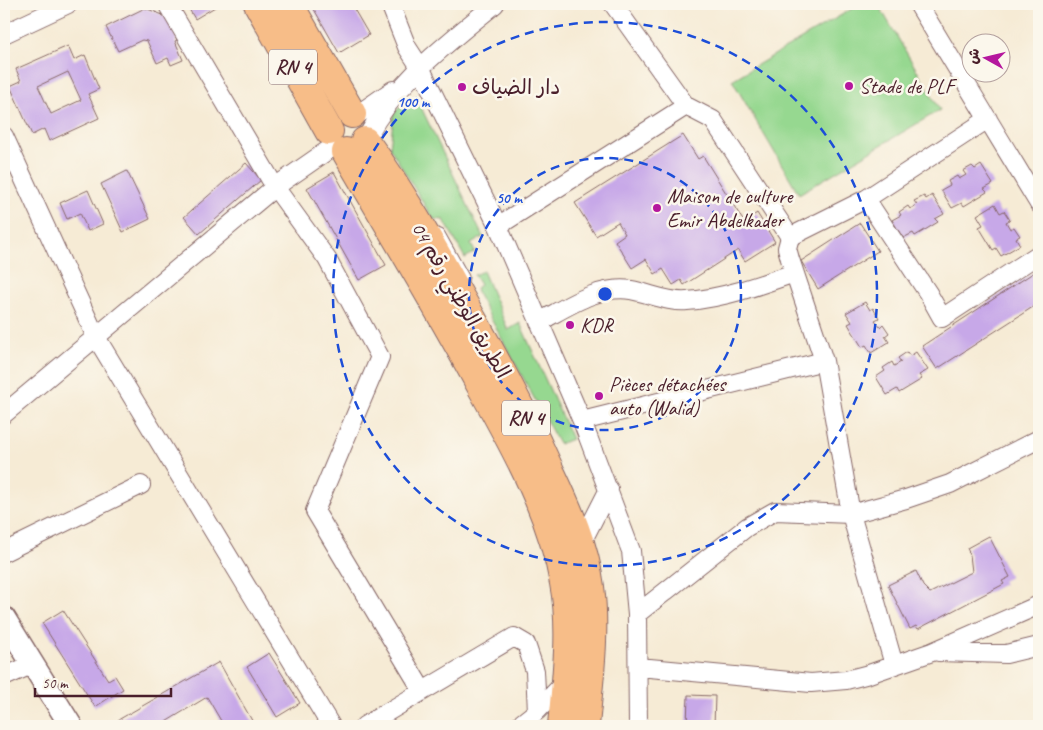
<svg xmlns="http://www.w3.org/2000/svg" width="1043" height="730" font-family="Caveat,'Playpen Sans Arabic',sans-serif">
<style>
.green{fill:#96d890;stroke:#707c5e}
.building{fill:#c7a8e8;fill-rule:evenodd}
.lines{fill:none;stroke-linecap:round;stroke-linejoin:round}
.service-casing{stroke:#866666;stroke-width:11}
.minor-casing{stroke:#866666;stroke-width:20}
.tertiary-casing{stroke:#866666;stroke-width:25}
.trunk-casing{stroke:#866666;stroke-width:30}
.service{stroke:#fff;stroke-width:9}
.minor{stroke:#fff;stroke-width:18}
.tertiary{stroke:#fff;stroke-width:22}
.trunk{stroke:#f7bd88;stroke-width:28}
.ring{fill:none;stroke:#1d4ed8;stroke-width:2.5;stroke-dasharray:9 6}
.poi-dot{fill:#b5179e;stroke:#fbf7ec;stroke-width:2}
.labels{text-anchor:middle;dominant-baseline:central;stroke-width:5;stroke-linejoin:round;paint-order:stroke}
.shield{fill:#fbf7ec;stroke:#7f6065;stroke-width:1}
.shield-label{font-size:20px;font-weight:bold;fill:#4a1f2b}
.poi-label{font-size:21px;fill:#4a1f2b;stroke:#fbf7ec;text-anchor:start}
.street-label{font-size:21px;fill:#4a1f2b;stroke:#fbf7ec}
.centre{fill:#1d4ed8;stroke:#fbf7ec;stroke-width:2.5}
.ring-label{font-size:15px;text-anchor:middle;font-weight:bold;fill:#1d4ed8;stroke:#fbf7ec;stroke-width:5;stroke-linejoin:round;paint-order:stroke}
</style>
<rect width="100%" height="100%" fill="#fbf7ec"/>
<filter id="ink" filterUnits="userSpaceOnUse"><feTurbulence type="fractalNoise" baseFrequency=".02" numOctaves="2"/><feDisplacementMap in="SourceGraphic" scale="10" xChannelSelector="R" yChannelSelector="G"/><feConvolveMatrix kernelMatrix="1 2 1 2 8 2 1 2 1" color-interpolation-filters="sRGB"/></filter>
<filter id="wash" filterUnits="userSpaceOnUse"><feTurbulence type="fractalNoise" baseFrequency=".0096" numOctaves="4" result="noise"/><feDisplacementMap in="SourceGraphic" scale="20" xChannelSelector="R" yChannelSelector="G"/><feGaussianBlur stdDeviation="1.12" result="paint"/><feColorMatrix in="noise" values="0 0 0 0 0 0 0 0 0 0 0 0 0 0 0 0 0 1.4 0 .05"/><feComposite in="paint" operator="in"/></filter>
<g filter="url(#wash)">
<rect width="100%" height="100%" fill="#f6ebd5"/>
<path class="green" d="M 860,4 L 878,4 L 940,110 L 799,194 L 732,80 Z
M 412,99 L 420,105 L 483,237 L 471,244 L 475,252 L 465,258 L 444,220 L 433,219 L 390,148 L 394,112 Z
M 483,271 L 508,330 L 520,323 L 572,439 L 559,444 L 478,295 L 476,288 L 480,285 L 474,275 Z"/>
<g id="blocks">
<path class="building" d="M 186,4 L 220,4 L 195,19 Z
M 311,4 L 351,4 L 369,35 L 339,53 Z
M 145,8 L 168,17 L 177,40 L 175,41 L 183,60 L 171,65 L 168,58 L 157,63 L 147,41 L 142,40 L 118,51 L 106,27 Z
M 68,46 L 74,60 L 85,55 L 99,89 L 88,94 L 99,118 L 49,141 L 44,129 L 32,135 L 10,86 L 21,81 L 16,69 ZM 68,72 L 81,100 L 51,114 L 38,86 Z
M 683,135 L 698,159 L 703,156 L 744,222 L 757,213 L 775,242 L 745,261 L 738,250 L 684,285 L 681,280 L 673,285 L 663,269 L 655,274 L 646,259 L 632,268 L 615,241 L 625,234 L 618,222 L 596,236 L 575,203 Z
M 246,163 L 261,180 L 199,234 L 184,217 Z
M 981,165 L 993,184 L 984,189 L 987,192 L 964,206 L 962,203 L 952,208 L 941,190 L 950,185 L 948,181 L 957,176 L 959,179 L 966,175 L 963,171 L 972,166 L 975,169 Z
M 127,171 L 150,219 L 123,232 L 101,184 Z
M 334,172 L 386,265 L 359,280 L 307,188 Z
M 88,190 L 103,224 L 88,231 L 80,213 L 67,219 L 60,203 Z
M 932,195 L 944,214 L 935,219 L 938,222 L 915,236 L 913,233 L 903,238 L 892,220 L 901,215 L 899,212 L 908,206 L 910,209 L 917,205 L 914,201 L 924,196 L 926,199 Z
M 995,204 L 1000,213 L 1004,211 L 1010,220 L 1006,222 L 1010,229 L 1014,227 L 1020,236 L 1016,238 L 1020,245 L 1001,256 L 996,248 L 993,250 L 979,227 L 983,225 L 977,215 Z
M 860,223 L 878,251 L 818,289 L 801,261 Z
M 1039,269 L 1039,303 L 937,369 L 922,346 Z
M 865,302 L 870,310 L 873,308 L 879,318 L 875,320 L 880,327 L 883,324 L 889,333 L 885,336 L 889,342 L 871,353 L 866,345 L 862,347 L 848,324 L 852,322 L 846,313 Z
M 907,352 L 910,356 L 916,352 L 928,370 L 919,375 L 922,379 L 899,393 L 897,389 L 887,395 L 876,377 L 885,371 L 883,368 L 892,362 L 894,366 L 901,362 L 898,358 Z
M 989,536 L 1010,577 L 1002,581 L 1004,584 L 918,629 L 916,626 L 910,629 L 888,585 L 916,571 L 923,586 L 930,593 L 972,572 L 970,555 L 967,548 Z
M 63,610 L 108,680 L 115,676 L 123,689 L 95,707 L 42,623 Z
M 269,653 L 300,703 L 277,717 L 247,667 Z
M 219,662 L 255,726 L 224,726 L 207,697 L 159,726 L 122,726 L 118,720 Z
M 688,695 L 715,696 L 714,726 L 687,726 Z"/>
</g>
</g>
<g filter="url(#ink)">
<use href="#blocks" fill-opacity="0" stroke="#866666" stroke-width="1"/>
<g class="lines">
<defs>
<path id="service" d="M 437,233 L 440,234 L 464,277 L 463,281"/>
<path id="minor" d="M 167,4 L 275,187 L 327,259 L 380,357 L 315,511 L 422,690
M 390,4 L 407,47 L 420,67 L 498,226 L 582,421 L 631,551 L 637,614 L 638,726
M 613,4 L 686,106 L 713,120 L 790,237 L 866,199 L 988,119
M 918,4 L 1039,204
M 4,34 L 68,4
M 357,115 L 393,90
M 4,136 L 96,337 L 331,726
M 367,137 C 397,80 447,44 495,4
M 866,199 L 928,293 L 942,318 L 1039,254
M 498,226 L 686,106
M 790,237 L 787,248 L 790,259 L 824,361 L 851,514 L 894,665
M 539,322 C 567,307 598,285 631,290 C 649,293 669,303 687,301 C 724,298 760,285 794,273
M 4,414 L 275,187 L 334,146
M 582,421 L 824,361
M 580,546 L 609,489
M 4,552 L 141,485
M 637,614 L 747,527 L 775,511 L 851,514 L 906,499 L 950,484 L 1039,439
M 938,652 L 1006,654 L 1039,646
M 639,667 L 811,683 L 846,680 L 869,674 L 932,652 L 1039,605
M 4,677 L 33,664
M 364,726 L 514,637 L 526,644 L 535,671 L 537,711 L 565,682
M 518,726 L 537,711"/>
<path id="tertiary" d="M 4,618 L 71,726"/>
<path id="trunk" d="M 258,4 L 329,131
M 289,4 L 352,114
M 365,141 C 406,197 440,261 474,322 C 502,371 528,421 551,473 C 568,509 585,547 590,587 C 596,633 589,680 585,726
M 346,152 C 392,231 439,308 482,388 C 516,449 552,514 564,583 C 573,630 566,679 562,726"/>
</defs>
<use href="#service" class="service-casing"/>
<use href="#minor" class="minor-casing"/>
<use href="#tertiary" class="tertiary-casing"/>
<use href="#trunk" class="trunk-casing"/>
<use href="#service" class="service"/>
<use href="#minor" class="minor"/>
<use href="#tertiary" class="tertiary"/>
<use href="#trunk" class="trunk"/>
</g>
</g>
<g class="ring">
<circle cx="605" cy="294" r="136"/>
<circle cx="605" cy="294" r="272"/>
</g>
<g class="poi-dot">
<circle cx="849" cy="86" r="5"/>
<circle cx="462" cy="87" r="5"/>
<circle cx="657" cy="208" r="5"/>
<circle cx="570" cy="325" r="5"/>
<circle cx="599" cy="396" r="5"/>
</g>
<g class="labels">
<g class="shield">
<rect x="269" y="49.5" width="48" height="35" rx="4"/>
<rect x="502" y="400.5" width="48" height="35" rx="4"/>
</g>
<g class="shield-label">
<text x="293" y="67">RN 4</text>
<text x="526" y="418">RN 4</text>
</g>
<g class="poi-label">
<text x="859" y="86">Stade de PLF</text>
<text x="472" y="87">دار الضياف</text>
<text x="667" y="196">Maison de culture<tspan x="667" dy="24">Emir Abdelkader</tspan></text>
<text x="580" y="325">KDR</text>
<text x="609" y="384">Pièces détachées<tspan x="609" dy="24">auto (Walid)</tspan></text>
</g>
<g class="street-label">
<text transform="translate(461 300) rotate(60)">الطريق الوطني رقم 04</text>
</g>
</g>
<circle cx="605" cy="294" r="8" class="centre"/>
<g class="ring-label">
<text x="413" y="107">100 m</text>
<text x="509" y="203">50 m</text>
</g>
<rect width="1043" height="730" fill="none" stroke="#fbf7ec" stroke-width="20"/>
<g transform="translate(986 58) rotate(278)"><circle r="24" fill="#fbf7ec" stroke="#b4a19f"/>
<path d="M0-4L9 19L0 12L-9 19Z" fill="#b5179e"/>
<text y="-8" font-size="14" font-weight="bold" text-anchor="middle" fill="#4a1f2b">ش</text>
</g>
<path d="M35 688v8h136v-8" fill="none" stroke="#4a1f2b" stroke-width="2.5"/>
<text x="42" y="688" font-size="15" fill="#4a1f2b" stroke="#fbf7ec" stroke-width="4" paint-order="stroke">50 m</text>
</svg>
